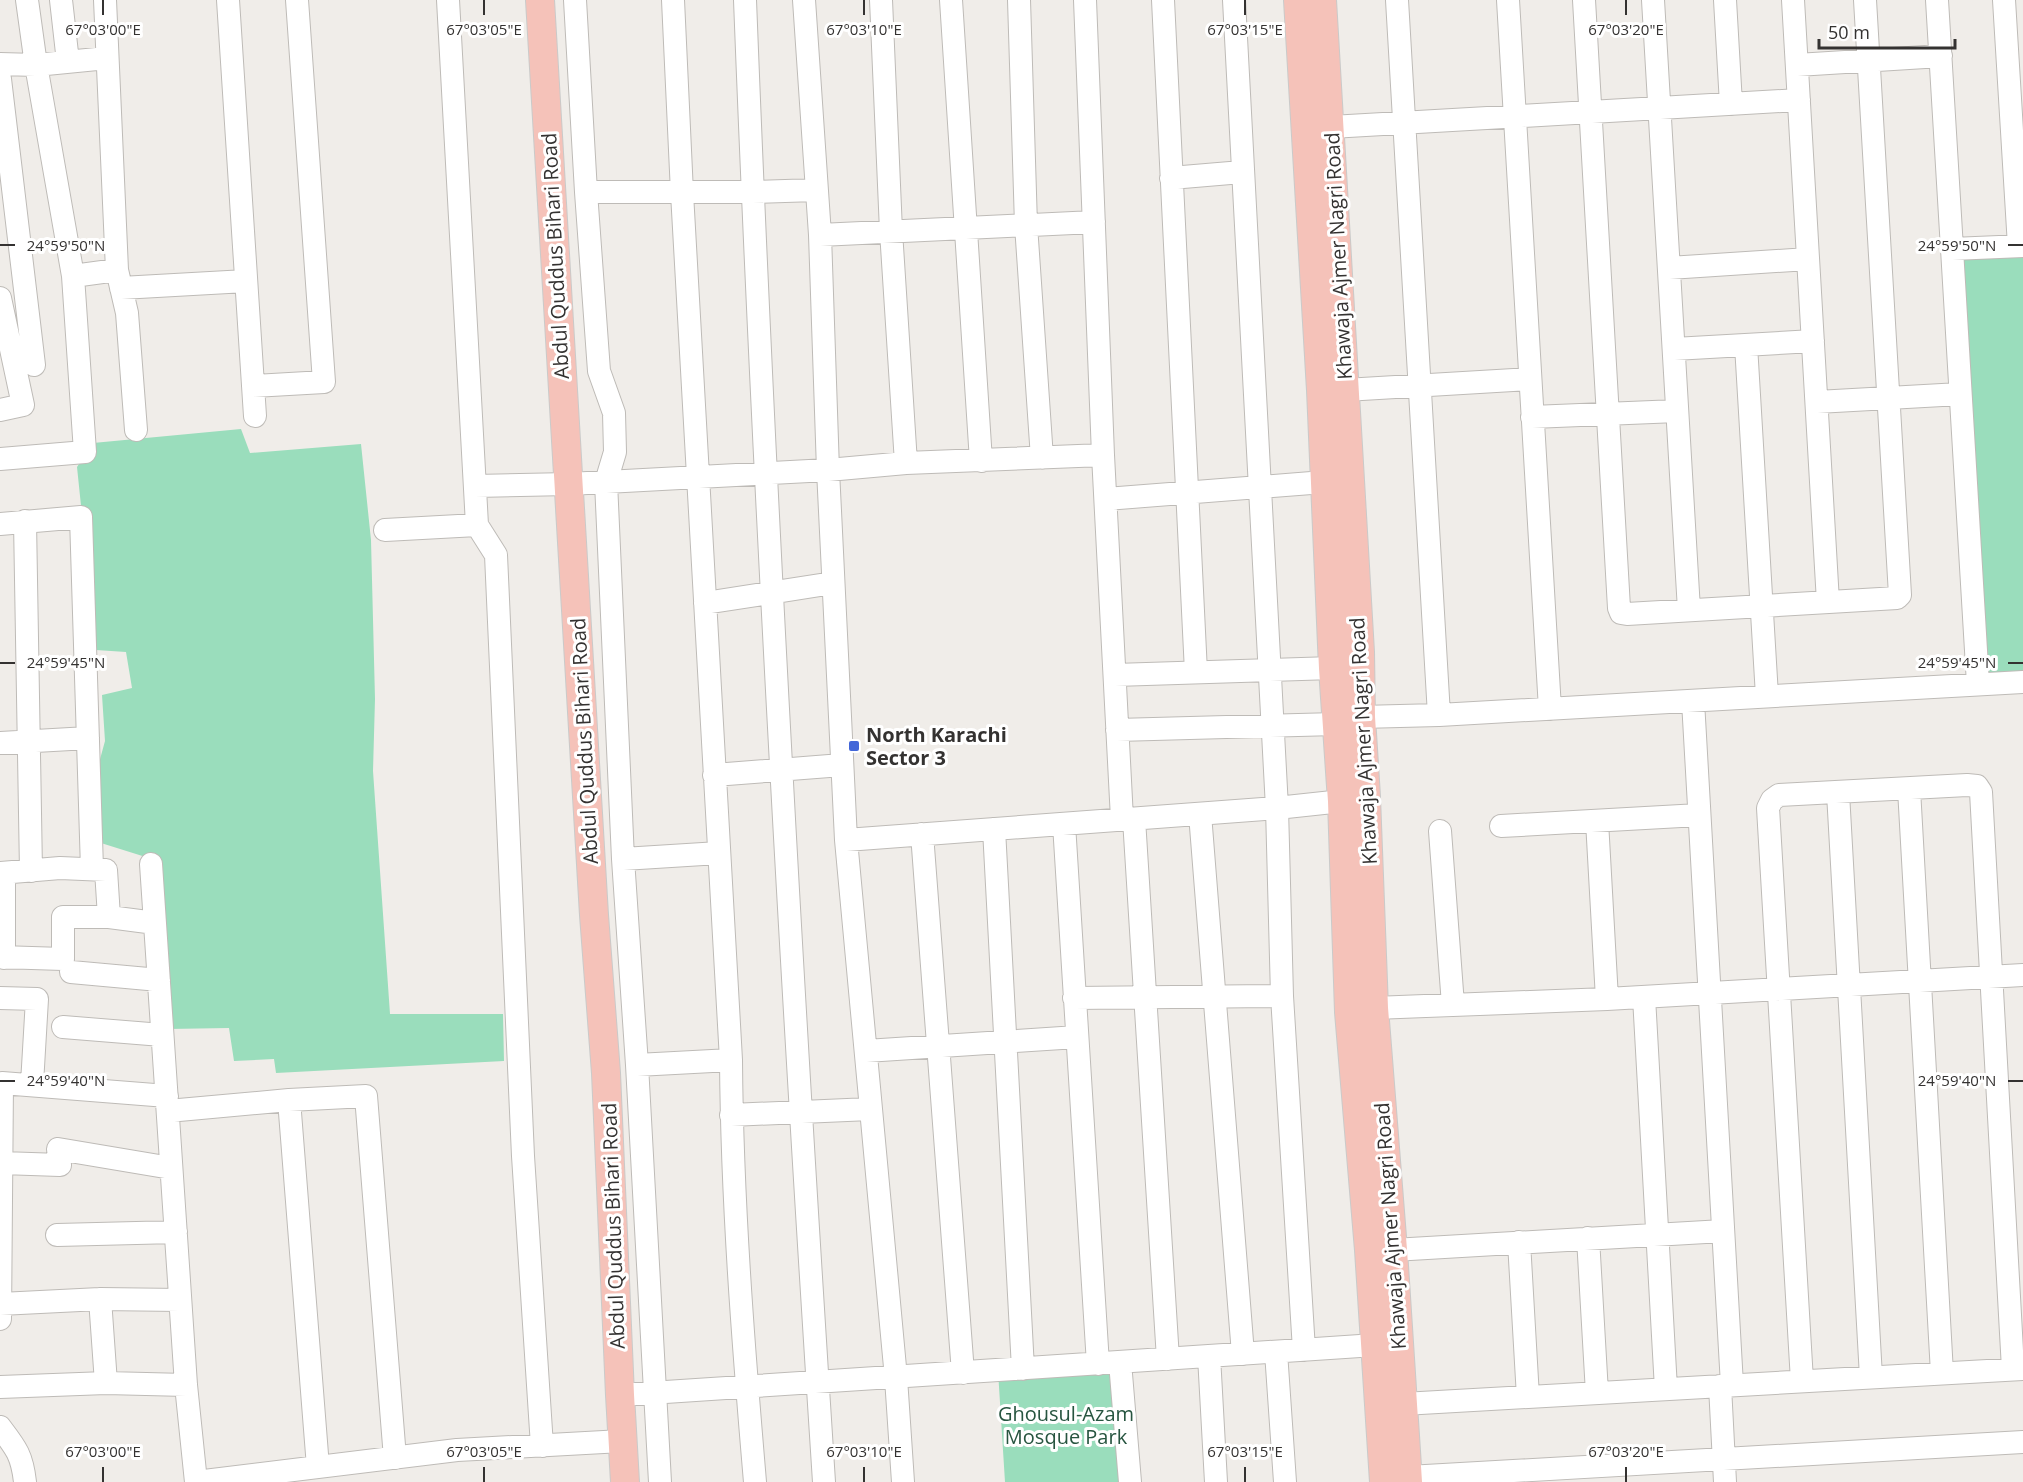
<svg xmlns="http://www.w3.org/2000/svg" width="2023" height="1482" font-family="'Open Sans',sans-serif">
<style>
.green{fill:#9addbc}
.lines{fill:none;stroke-linecap:round;stroke-linejoin:round}
.minor-casing{stroke:#bebbb7;stroke-width:24}
.major-casing{stroke:#cacac9;stroke-width:30}
.minor{stroke:#fff;stroke-width:22}
.major{stroke:#f5c2b9;stroke-width:28}
.ticks{fill:none;stroke:#343231;stroke-width:2}
.poi-dot{fill:#4266d8;stroke:#fff;stroke-width:2}
.labels{text-anchor:middle;dominant-baseline:central;stroke-width:6;stroke-linejoin:round;paint-order:stroke}
.street-label{font-size:20px;fill:#343231;stroke:#fff}
.poi-label{font-size:20px;font-weight:bold;fill:#343231;stroke:#fff;text-anchor:start}
.park-label{font-size:20px;fill:#275540;stroke:#fff}
.ticks-label{font-size:15px;text-anchor:middle;fill:#343231;stroke:#fff;stroke-width:6;stroke-linejoin:round;paint-order:stroke}
</style>
<rect width="100%" height="100%" fill="#f0ede9"/>
<path class="green" d="M 2023,247 L 2023,682 L 1981,684 L 1959,250 Z
M 241,429 L 250,453 L 361,444 L 371,540 L 375,699 L 373,771 L 390,1014 L 503,1014 L 504,1061 L 276,1073 L 274,1059 L 234,1061 L 229,1028 L 168,1029 L 152,859 L 101,843 L 96,774 L 105,741 L 102,695 L 132,688 L 126,652 L 96,650 L 77,467 L 93,443 Z
M 1120,1362 L 1130,1482 L 1005,1482 L 998,1371 Z"/>
<g class="lines">
<defs>
<path id="minor" d="M 61,0 L 68,62
M 105,0 L 117,270 L 127,313 L 136,430
M 228,0 L 255,416
M 575,0 L 586,192 L 599,371 L 614,413 L 615,452 L 606,482 L 623,859 L 637,1065 L 660,1482
M 673,0 L 682,193 L 731,1060 C 732,1200 743,1342 755,1482
M 745,0 C 764,494 792,988 824,1482
M 804,0 L 820,235 L 828,470 L 846,840 L 896,1378 L 903,1482
M 881,0 L 891,231 L 906,463
M 951,0 L 981,461
M 1019,0 L 1026,225 L 1042,458
M 1085,0 L 1103,455
M 1163,0 L 1196,672
M 1234,0 L 1277,808 L 1282,996 L 1304,1350
M 1397,0 L 1439,715
M 1508,0 L 1550,709
M 1584,0 L 1619,608 L 1621,613 L 1627,614 L 1897,598 L 1900,595 L 1865,0
M 1653,0 L 1689,610
M 1725,0 L 1731,104
M 1793,0 L 1828,602
M 1937,0 L 1952,249
M 2004,0 L 2019,246
M 0,64 L 36,65 L 107,58
M 1797,65 L 1941,56
M 0,79 L 34,365
M 1331,127 L 1799,100
M 1171,178 L 1242,172
M 586,192 L 752,192 L 816,190
M 820,235 L 1094,222
M 1669,268 L 1808,259
M 73,276 L 117,270
M 121,288 L 246,281
M 0,298 L 23,405 L 0,410
M 1746,345 L 1767,696
M 1674,349 L 1813,341
M 253,386 L 324,382 L 297,0
M 1345,390 L 1530,379
M 1817,402 L 1960,394
M 1532,417 L 1677,411
M 0,459 L 85,452 L 73,276 L 36,65 L 27,0
M 475,486 L 569,484 L 828,470 L 906,463 L 1103,455 L 1122,819
M 1106,499 L 1324,482
M 25,521 L 31,871
M 0,524 L 81,517 L 92,869
M 477,525 L 496,555 L 523,1156 L 542,1446
M 385,530 L 477,525 L 448,0
M 705,603 L 833,583
M 1115,675 L 1333,668
M 1978,684 L 1952,249 L 2023,246
M 1693,701 L 1732,1385
M 1361,717 L 1439,715 L 2023,682
M 1117,730 L 1336,724
M 0,743 L 88,738
M 714,775 L 842,765
M 1909,789 L 1942,1373
M 1838,793 L 1871,1377
M 1200,814 L 1243,1354
M 1134,819 L 1168,1359
M 1597,821 L 1607,999
M 1064,824 L 1098,1364
M 1501,826 L 1699,815
M 994,829 L 1023,1369
M 1440,831 L 1453,1005
M 922,834 L 963,1373
M 846,840 L 1277,808 L 1342,801
M 623,859 L 719,853
M 151,864 L 186,1385 L 196,1482
M 0,873 L 60,868 L 106,870 L 109,917 L 155,923
M 4,873 L 4,958
M 0,957 L 63,959 L 63,917 L 109,917
M 71,972 L 159,980
M 1644,997 L 1666,1389
M 0,998 L 37,999 L 32,1084
M 1074,998 L 1282,996
M 1374,1008 L 1607,999 L 2023,975
M 63,1027 L 162,1035
M 866,1051 L 1077,1037
M 637,1065 L 731,1060
M 289,1100 L 318,1467
M 168,1111 L 289,1100 L 366,1096 L 395,1458
M 731,1115 L 870,1109
M 2,1163 L 60,1165 L 58,1149 L 171,1168
M 57,1235 L 176,1232
M 1588,1238 L 1597,1393
M 1519,1242 L 1528,1397
M 1393,1250 L 1723,1231
M 100,1299 L 106,1383
M 0,1304 L 100,1299 L 180,1300
M 0,1319 L 2,1083 L 167,1096
M 1276,1352 L 1285,1482
M 1209,1356 L 1216,1482
M 1120,1362 L 1130,1482
M 1802,1381 L 1768,808 L 1772,800 L 1779,795 L 1967,785 L 1977,786 L 1981,792 L 2013,1369
M 1720,1386 L 1725,1482
M 0,1387 L 106,1383 L 186,1385
M 620,1395 L 1375,1345
M 1403,1404 L 2023,1369
M 0,1427 C 16,1448 22,1455 25,1482
M 1408,1477 L 2023,1442
M 196,1482 L 457,1450 L 622,1441"/>
<path id="major" d="M 540,0 L 594,915 L 606,1073 L 620,1395 L 625,1482
M 1298,0 L 1321,390 L 1333,668 L 1342,801 L 1349,1012 L 1369,1250 L 1384,1482
M 1322,0 L 1360,652 L 1361,717 L 1366,797 L 1374,1008 L 1393,1250 L 1408,1482"/>
</defs>
<use href="#minor" class="minor-casing"/>
<use href="#major" class="major-casing"/>
<use href="#minor" class="minor"/>
<use href="#major" class="major"/>
</g>
<path class="ticks" d="M 103,0 L 103,15M 484,0 L 484,15M 864,0 L 864,15M 1245,0 L 1245,15M 1626,0 L 1626,15M 0,245 L 15,245M 2008,245 L 2023,245M 0,663 L 15,663M 2008,663 L 2023,663M 0,1081 L 15,1081M 2008,1081 L 2023,1081M 103,1467 L 103,1482M 484,1467 L 484,1482M 864,1467 L 864,1482M 1245,1467 L 1245,1482M 1626,1467 L 1626,1482"/>
<rect class="poi-dot" x="848" y="740" width="12" height="12" rx="3"/>
<g class="labels">
<g class="street-label">
<text transform="translate(555 256) rotate(-93)">Abdul Quddus Bihari Road</text>
<text transform="translate(1338 256) rotate(-93)">Khawaja Ajmer Nagri Road</text>
<text transform="translate(584 741) rotate(-93)">Abdul Quddus Bihari Road</text>
<text transform="translate(1363 741) rotate(-93)">Khawaja Ajmer Nagri Road</text>
<text transform="translate(613 1226) rotate(-92)">Abdul Quddus Bihari Road</text>
<text transform="translate(1390 1226) rotate(-94)">Khawaja Ajmer Nagri Road</text>
</g>
<g class="poi-label">
<text x="866" y="734">North Karachi<tspan x="866" dy="23">Sector 3</tspan></text>
</g>
<g class="park-label">
<text x="1066" y="1413">Ghousul-Azam<tspan x="1066" dy="23">Mosque Park</tspan></text>
</g>
</g>
<g class="ticks-label">
<text x="103" y="35">67°03'00"E</text>
<text x="484" y="35">67°03'05"E</text>
<text x="864" y="35">67°03'10"E</text>
<text x="1245" y="35">67°03'15"E</text>
<text x="1626" y="35">67°03'20"E</text>
<text x="66" y="251">24°59'50"N</text>
<text x="1957" y="251">24°59'50"N</text>
<text x="66" y="668">24°59'45"N</text>
<text x="1957" y="668">24°59'45"N</text>
<text x="66" y="1086">24°59'40"N</text>
<text x="1957" y="1086">24°59'40"N</text>
<text x="103" y="1457">67°03'00"E</text>
<text x="484" y="1457">67°03'05"E</text>
<text x="864" y="1457">67°03'10"E</text>
<text x="1245" y="1457">67°03'15"E</text>
<text x="1626" y="1457">67°03'20"E</text>
</g>
<path d="M1819 39v9h136v-9" fill="none" stroke="#343231" stroke-width="3"/>
<text x="1828" y="39" font-size="18" fill="#343231" stroke="#ffffff" stroke-width="4.5" paint-order="stroke">50 m</text>
</svg>
